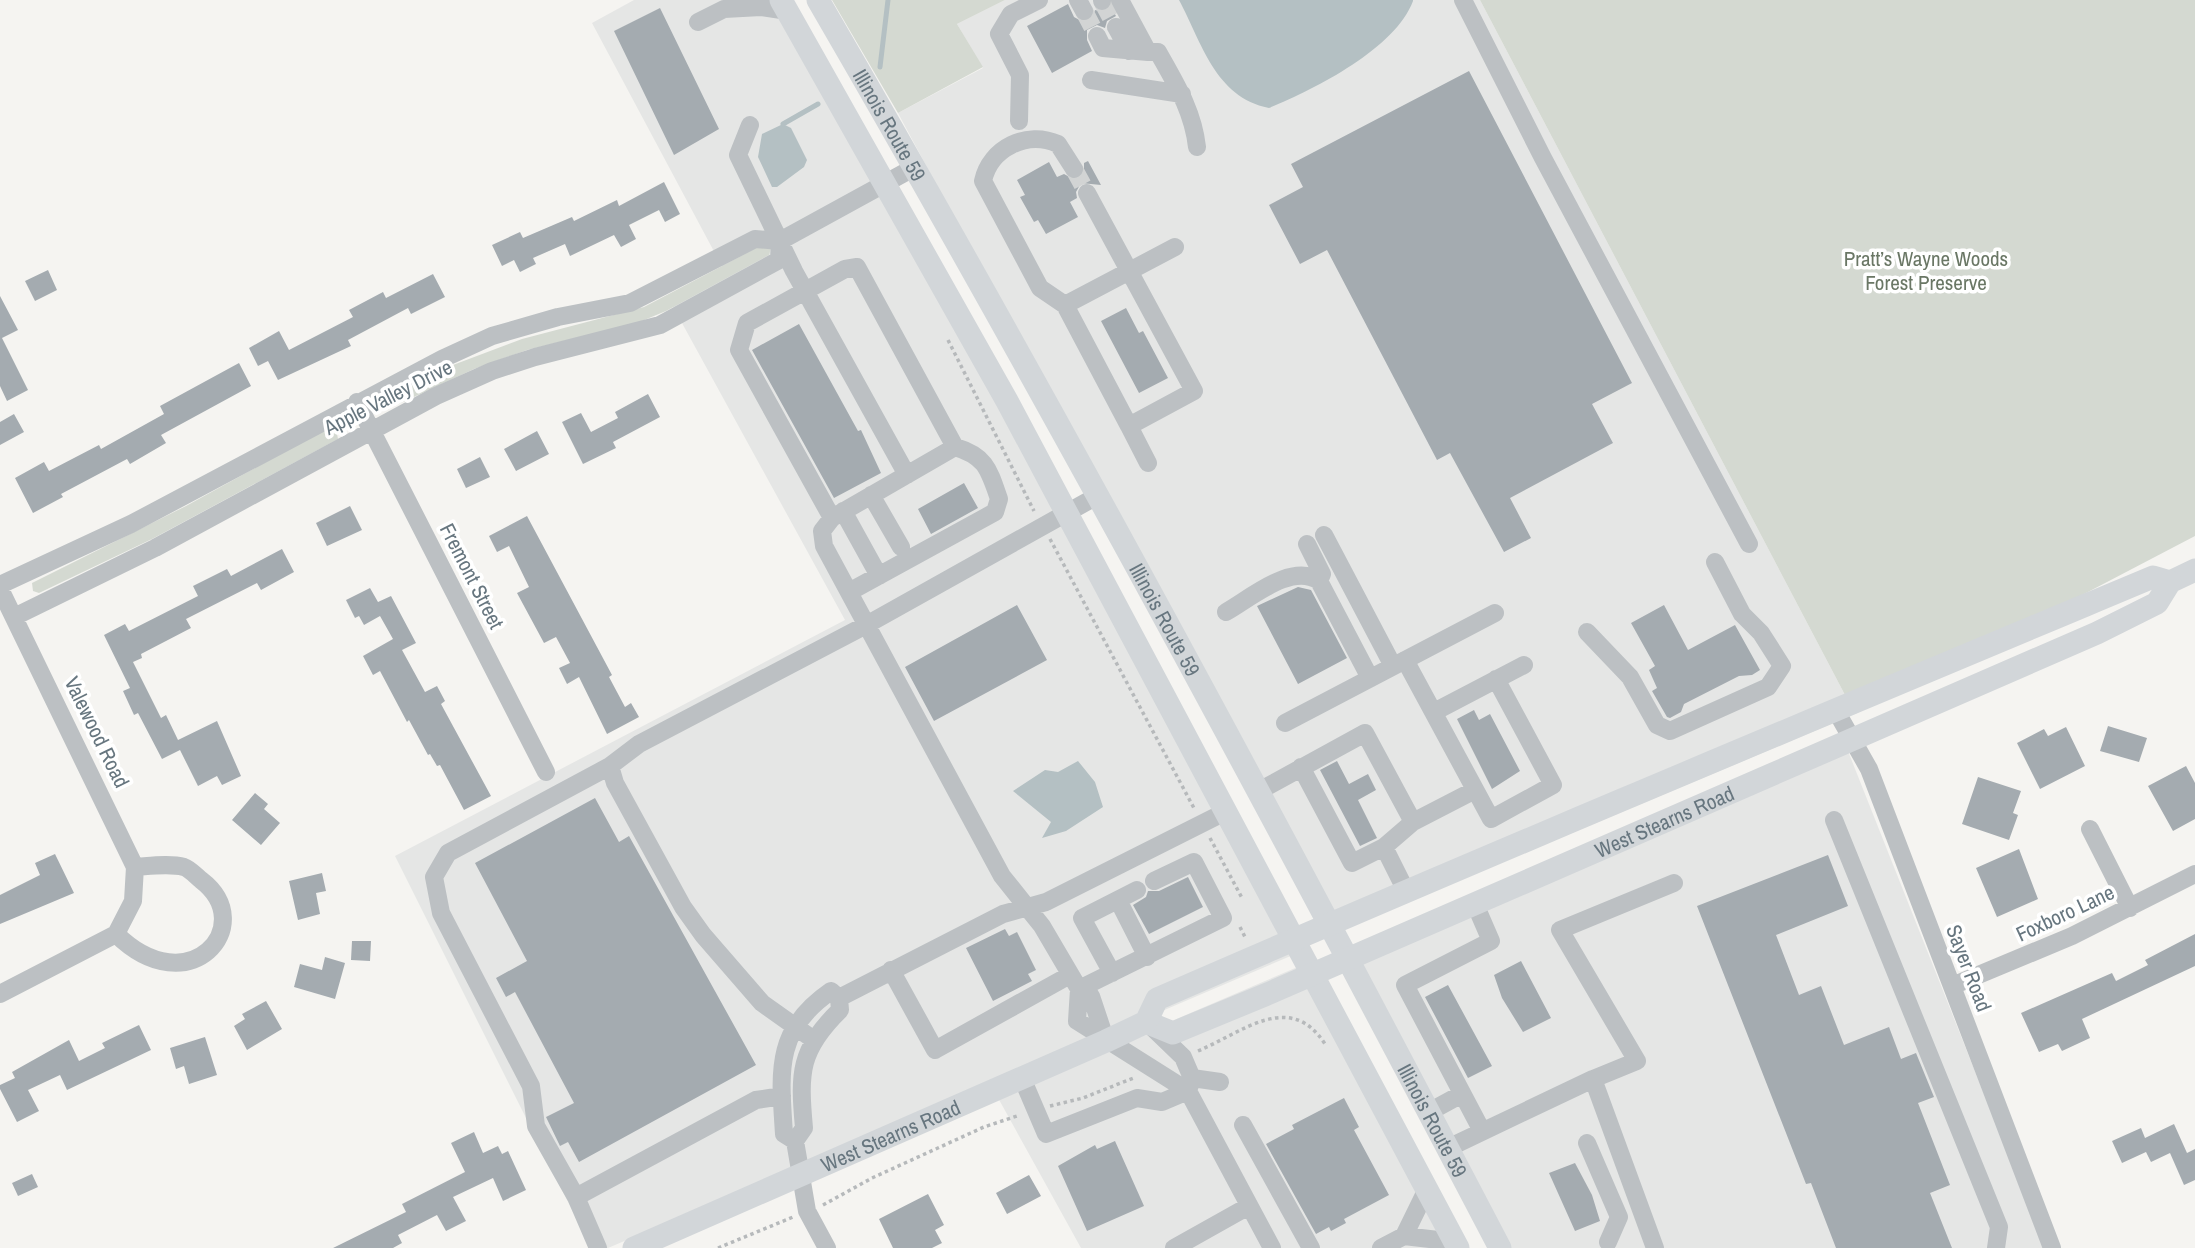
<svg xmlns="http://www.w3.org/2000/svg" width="2195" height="1248" font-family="'Archivo Narrow',sans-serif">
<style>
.built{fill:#e5e6e5}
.green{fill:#d4d9d1}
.water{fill:#b4c0c3}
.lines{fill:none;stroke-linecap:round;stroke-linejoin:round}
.stream{stroke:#b4c0c3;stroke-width:5}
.building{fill:#a4abb0}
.minor-tunnel{stroke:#d2d4d4;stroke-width:18;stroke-dasharray:18 9;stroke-linecap:butt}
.path{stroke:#b6b9bb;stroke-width:3.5;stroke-dasharray:3.5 3.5;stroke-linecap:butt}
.minor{stroke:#bcc0c3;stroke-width:18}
.major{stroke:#d2d6d9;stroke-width:23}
.labels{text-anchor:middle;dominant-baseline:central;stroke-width:7;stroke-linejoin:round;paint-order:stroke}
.street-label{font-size:21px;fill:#67767f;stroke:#fff}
.park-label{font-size:21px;fill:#6a7765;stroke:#fff}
</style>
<rect width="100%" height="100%" fill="#f5f4f1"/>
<path class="built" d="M 634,0 L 770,0 L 881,190 L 1293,955 L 608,1248 L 591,1248 L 395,856 L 845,620 L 671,303 L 725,272 L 592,23 Z
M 1005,0 L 1480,0 L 1855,714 L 1336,932 L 898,113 L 983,68 L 957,24 Z
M 1842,736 L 2045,1248 L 1500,1248 L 1342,950 Z
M 1300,966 L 1450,1248 L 1081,1248 L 997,1096 Z"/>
<path class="green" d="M 832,0 L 1005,0 L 957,24 L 983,67 L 898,113 Z
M 1480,0 L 2195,0 L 2195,536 L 1855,714 Z
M 764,244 L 771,248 L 769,255 L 666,311 L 637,323 L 527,350 L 474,369 L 401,403 L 397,402 L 398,392 L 453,365 L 522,339 L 644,307 Z
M 336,429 L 338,439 L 152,539 L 39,593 L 33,591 L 32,583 L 186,506 L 324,430 Z"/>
<path class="water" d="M 1179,0 L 1413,0 L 1413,1 C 1395,49 1315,89 1269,108 C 1215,97 1202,43 1179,0 Z
M 783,124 L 791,128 L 807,160 L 804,167 L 777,187 L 772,187 L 758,157 L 762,134 Z
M 1078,761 L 1095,782 L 1103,807 L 1066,831 L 1042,838 L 1051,822 L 1013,791 L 1045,770 L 1058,772 Z"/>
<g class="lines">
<path class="stream" d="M 880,67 L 888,0
M 783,124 L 818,104"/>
</g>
<path class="building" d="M 1068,4 L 1074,17 L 1083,22 L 1093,17 L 1095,10 L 1103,12 L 1111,8 L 1116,16 L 1107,21 L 1105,28 L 1097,25 L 1087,30 L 1087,40 L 1092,51 L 1052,73 L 1027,26 Z
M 660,8 L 719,129 L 674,155 L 614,31 Z
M 1469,71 L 1632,383 L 1592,404 L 1613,443 L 1510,498 L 1531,538 L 1504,552 L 1450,453 L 1437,460 L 1327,250 L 1300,264 L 1269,205 L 1303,187 L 1291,164 Z
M 1088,161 L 1101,185 L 1081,183 L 1076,192 L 1077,198 L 1070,202 L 1078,217 L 1046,234 L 1038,220 L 1034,222 L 1020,197 L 1025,195 L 1017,180 L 1049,162 L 1057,177 L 1064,174 L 1075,180 L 1084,175 L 1084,163 Z
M 664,182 L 680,214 L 665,222 L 659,210 L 629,225 L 636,239 L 621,247 L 614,235 L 570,256 L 565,244 L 533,258 L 536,264 L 520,272 L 514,260 L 502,266 L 492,245 L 520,232 L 523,238 L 572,217 L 574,221 L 617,200 L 619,206 Z
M 48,270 L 57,290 L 35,301 L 25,281 Z
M 433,274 L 445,297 L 411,314 L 408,308 L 348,340 L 351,346 L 278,380 L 268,361 L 258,366 L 249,348 L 279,331 L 289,350 L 353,317 L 349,310 L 383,292 L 386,298 Z
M 0,296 L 18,330 L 2,338 L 28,390 L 7,401 L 0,386 Z
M 1126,308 L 1139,333 L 1143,331 L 1168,378 L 1139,393 L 1101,321 Z
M 799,324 L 858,431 L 861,430 L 881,473 L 834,498 L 752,350 Z
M 239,363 L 251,386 L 161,435 L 166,443 L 130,464 L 127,459 L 61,494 L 63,497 L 33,513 L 15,478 L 44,462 L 49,471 L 99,445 L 101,449 L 164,414 L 160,406 Z
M 648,394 L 660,417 L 613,442 L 616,448 L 583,464 L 562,422 L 581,413 L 591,432 L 618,418 L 615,412 Z
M 14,414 L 24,432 L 0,445 L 0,422 Z
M 537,431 L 549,454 L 516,471 L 504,449 Z
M 480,457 L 490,477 L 466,488 L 457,469 Z
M 964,483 L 978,508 L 931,534 L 918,509 Z
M 350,506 L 362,530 L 327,546 L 316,523 Z
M 527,516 L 612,675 L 609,677 L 625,707 L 631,703 L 639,717 L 607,734 L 579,677 L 567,684 L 559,668 L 570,663 L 556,637 L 544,643 L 517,593 L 529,587 L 509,546 L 497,552 L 489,536 Z
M 282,549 L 294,572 L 261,590 L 257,583 L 186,619 L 191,628 L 141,654 L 142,658 L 133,662 L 161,718 L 166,715 L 178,740 L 217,721 L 241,776 L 222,785 L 217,776 L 198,786 L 180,750 L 162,759 L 138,713 L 134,715 L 123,691 L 130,688 L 104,635 L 125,624 L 129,631 L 198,596 L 193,586 L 227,569 L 231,576 Z
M 1298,587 L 1311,590 L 1347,658 L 1298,684 L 1257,606 Z
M 370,588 L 378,602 L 391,596 L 416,643 L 402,650 L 425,692 L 437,686 L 445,701 L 441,704 L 491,796 L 464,810 L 440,765 L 437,766 L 430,754 L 428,755 L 409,720 L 407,722 L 380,671 L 373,675 L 363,656 L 393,639 L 380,616 L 364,625 L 359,616 L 355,618 L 346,600 Z
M 1017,605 L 1047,660 L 934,721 L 905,667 Z
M 1664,605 L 1688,650 L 1735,625 L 1760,670 L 1752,675 L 1739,676 L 1684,704 L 1681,712 L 1670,718 L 1667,717 L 1652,691 L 1657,688 L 1649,670 L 1655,666 L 1631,623 Z
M 1474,710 L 1479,720 L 1490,714 L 1520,771 L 1492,789 L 1457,719 Z
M 2108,726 L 2147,738 L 2139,762 L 2100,751 Z
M 2066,727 L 2085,766 L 2040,789 L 2017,743 L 2044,729 L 2048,736 Z
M 1337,761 L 1349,784 L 1368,774 L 1376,790 L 1358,800 L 1377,838 L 1360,846 L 1320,770 Z
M 2186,766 L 2195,783 L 2195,819 L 2173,831 L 2148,786 Z
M 1978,777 L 2021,791 L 2013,813 L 2018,815 L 2009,840 L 1962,824 Z
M 255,793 L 268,804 L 264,809 L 280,823 L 261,845 L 232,820 Z
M 595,798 L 619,842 L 629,836 L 756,1065 L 579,1162 L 568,1142 L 560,1146 L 546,1117 L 574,1103 L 515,992 L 506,997 L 496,978 L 527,961 L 475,863 Z
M 2019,849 L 2038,899 L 1997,917 L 1976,868 Z
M 55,854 L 74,893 L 0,924 L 0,895 L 40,875 L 35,863 Z
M 1828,855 L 1848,906 L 1776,935 L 1799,995 L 1821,986 L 1844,1045 L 1889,1027 L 1901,1059 L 1916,1053 L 1934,1097 L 1918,1103 L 1950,1185 L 1930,1193 L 1952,1248 L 1836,1248 L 1811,1183 L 1806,1184 L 1697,906 Z
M 322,873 L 326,891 L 316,893 L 320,914 L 298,920 L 289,881 Z
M 1188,877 L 1203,907 L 1149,934 L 1133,905 L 1146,897 L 1148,891 L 1159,891 Z
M 1005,929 L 1009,936 L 1017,932 L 1036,970 L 1028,974 L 1032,981 L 993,1001 L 966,948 Z
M 2195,934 L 2195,966 L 2082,1019 L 2090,1038 L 2062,1051 L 2058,1044 L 2039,1052 L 2021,1013 L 2112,973 L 2116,981 L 2148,965 L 2145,960 Z
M 352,941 L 371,941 L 370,961 L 351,960 Z
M 325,957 L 345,963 L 335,999 L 294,987 L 300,964 L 322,970 Z
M 1521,961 L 1551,1018 L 1523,1032 L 1502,998 L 1494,975 Z
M 1448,985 L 1492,1066 L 1468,1078 L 1425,997 Z
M 266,1001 L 282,1029 L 247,1050 L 234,1026 L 245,1019 L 242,1014 Z
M 139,1025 L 151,1050 L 67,1090 L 60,1075 L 28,1090 L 39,1111 L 17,1122 L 0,1089 L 0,1085 L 15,1078 L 12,1072 L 69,1040 L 79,1061 L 105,1048 L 102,1043 Z
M 205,1037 L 217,1075 L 189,1084 L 184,1066 L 176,1069 L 170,1048 Z
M 1344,1098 L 1359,1127 L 1354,1130 L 1389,1195 L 1344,1219 L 1346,1223 L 1331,1231 L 1329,1227 L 1316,1234 L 1266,1144 L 1294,1129 L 1292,1125 Z
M 2174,1124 L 2187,1153 L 2195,1149 L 2195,1180 L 2184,1185 L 2170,1153 L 2151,1162 L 2146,1152 L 2122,1163 L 2112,1141 L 2141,1128 L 2145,1138 Z
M 474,1132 L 483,1153 L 498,1146 L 502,1154 L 508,1151 L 526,1190 L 503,1201 L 493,1178 L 453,1197 L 466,1221 L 446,1231 L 437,1215 L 398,1235 L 402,1243 L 393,1248 L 333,1248 L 406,1212 L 402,1204 L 465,1172 L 451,1143 Z
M 1115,1141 L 1144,1206 L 1087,1231 L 1058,1166 L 1095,1145 L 1097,1149 Z
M 1575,1163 L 1592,1195 L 1600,1221 L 1575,1231 L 1549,1173 Z
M 32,1174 L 38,1187 L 18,1196 L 12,1183 Z
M 1029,1175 L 1041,1196 L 1007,1214 L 996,1193 Z
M 928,1194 L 944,1225 L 935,1230 L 942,1243 L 932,1248 L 893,1248 L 879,1219 Z"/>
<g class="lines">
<path class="minor-tunnel" d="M 1102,1 L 1116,27
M 1084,11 L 1097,36
M 1074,169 L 1087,193"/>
<path class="path" d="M 948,340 L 1034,511
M 1050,539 L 1195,810
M 1210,838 L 1242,898
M 1240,927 L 1246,939
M 1198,1051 C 1243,1032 1290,990 1325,1044
M 1050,1106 L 1083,1098 L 1136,1077
M 823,1205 L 872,1178 L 984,1127 L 1020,1115
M 718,1248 L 793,1217"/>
<path class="minor" d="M 1078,0 L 1084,11
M 1102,0 L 1102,1
M 1120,0 L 1148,52 L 1158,52 C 1176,84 1193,111 1197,147
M 1463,0 L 1543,158 L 1749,544
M 698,22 L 724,9 L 761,7 L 788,11
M 1116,27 L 1129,51
M 1097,36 L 1103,48 L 1148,52
M 1091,80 L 1182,94
M 1019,121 L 1020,75 L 999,34 L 1011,14 L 1039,0
M 750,125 L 738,155 L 794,271 L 907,475
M 1074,169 L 1058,144 C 1027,130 990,148 983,181 L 1040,288 L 1065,305 L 1129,426 L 1194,391 L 1087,193
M 1065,305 L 1175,247
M 357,402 L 546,772
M 1129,426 L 1148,463
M 871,495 L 901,547
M 843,511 L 879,576
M 832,518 L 739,350 L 747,323 L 845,269 L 857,267 L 955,447 L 832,518 L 822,531 L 824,546 L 1002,876 L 1042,926 L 1079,989 L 1091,996 L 1106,1041
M 1324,535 L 1393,666
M 1307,544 L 1322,574 L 1319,581
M 0,585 L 131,524 L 442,359 L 492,336 L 558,317 L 630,303 L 755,239 L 780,241 L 915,167
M 0,589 L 135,867 L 133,901 L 116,934 L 0,994
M 849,592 L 995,512 L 999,499 C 989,470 986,456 955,447
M 1226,612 C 1251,598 1292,562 1319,581 L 1370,678
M 14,617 L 155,548 L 436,396 L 492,371 L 535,357 L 660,325 L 779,260 L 780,241
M 1587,632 L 1630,677 L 1657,725 L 1670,731 L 1768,687 L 1782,666 L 1761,633 L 1742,614 L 1715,562
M 1405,660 L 1491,819 L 1553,785 L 1496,679
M 1835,709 L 1869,769 L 2052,1248
M 1434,712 L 1524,665
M 1285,723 L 1495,613
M 1301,767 L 1352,863 L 1384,847 L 1413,822 L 1475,790
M 1259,791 L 1365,733 L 1413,822
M 1834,820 L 1999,1227 L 1996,1248
M 2090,829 L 2130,908
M 1384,847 L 1406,891
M 1118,900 L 1147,957
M 1475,904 L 1491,941 L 1405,985 L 1482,1131
M 116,934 C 189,1006 260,925 201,880 C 196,876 190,869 184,867 C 170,863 150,866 135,867
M 891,970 L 935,1050 L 1070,975
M 1112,973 L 1082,918 L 1137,890
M 1952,986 L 2072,936 L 2195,874
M 1079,989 L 1077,1021 L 1188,1091 L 1272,1248
M 1079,989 L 1223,918 L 1194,862 L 1154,881
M 839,998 L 1003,914 L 1046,902 L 1225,812
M 1154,1029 L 1183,1057 L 1192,1078 L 1188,1091
M 814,1040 L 762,1003 L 703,935 L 683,907 L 615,783 L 610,766 L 639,744 L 868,624 L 1097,496
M 1022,1078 L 1046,1134 L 1137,1098 L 1162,1102 L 1188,1091
M 1192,1078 L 1220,1082
M 1593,1079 L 1637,1061 L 1560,930 L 1674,883
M 1429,1112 L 1462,1094
M 1243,1125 L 1311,1248
M 795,1141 L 784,1134 C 780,1072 774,1030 831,991 L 839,998 L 840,1010 C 799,1050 799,1073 804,1128 L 795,1141 L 807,1211 L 827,1248
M 1587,1143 L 1619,1217 L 1608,1242
M 1448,1148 L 1593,1079 L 1655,1248
M 576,1197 L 756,1100 L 782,1096
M 1404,1236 L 1426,1191
M 598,1248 L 576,1197 L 536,1126 L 531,1086 L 441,913 L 434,877 L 448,853 L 610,766
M 1174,1248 L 1249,1206
M 1381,1248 L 1404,1236 L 1455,1242"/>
<g class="major">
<path d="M 781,0 L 1007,401 L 1458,1248"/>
<path id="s1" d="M 818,0 C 1056,410 1280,828 1500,1248"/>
<path id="s2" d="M 1146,1022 L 1173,1033 L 1272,992 L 2097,633 L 2157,603 L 2170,582 L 2195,570"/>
<path id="s3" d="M 634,1248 L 1106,1041 L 1146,1022 L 1157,999 C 1488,855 1821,716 2153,577 L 2170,582"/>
</g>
</g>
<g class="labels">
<g class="street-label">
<text stroke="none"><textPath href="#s1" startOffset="144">Illinois Route 59</textPath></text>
<text transform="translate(388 397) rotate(-27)">Apple Valley Drive</text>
<text transform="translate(472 576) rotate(63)">Fremont Street</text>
<text stroke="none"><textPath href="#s1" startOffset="710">Illinois Route 59</textPath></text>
<text transform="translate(97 732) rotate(64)">Valewood Road</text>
<text stroke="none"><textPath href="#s2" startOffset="564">West Stearns Road</textPath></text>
<text transform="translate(2065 913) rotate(-25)">Foxboro Lane</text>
<text transform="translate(1969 968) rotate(69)">Sayer Road</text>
<text stroke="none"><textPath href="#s1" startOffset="1278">Illinois Route 59</textPath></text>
<text stroke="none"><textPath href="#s3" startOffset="280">West Stearns Road</textPath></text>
</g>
<g class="park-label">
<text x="1926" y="258">Pratt’s Wayne Woods<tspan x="1926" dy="24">Forest Preserve</tspan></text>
</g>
</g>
</svg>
